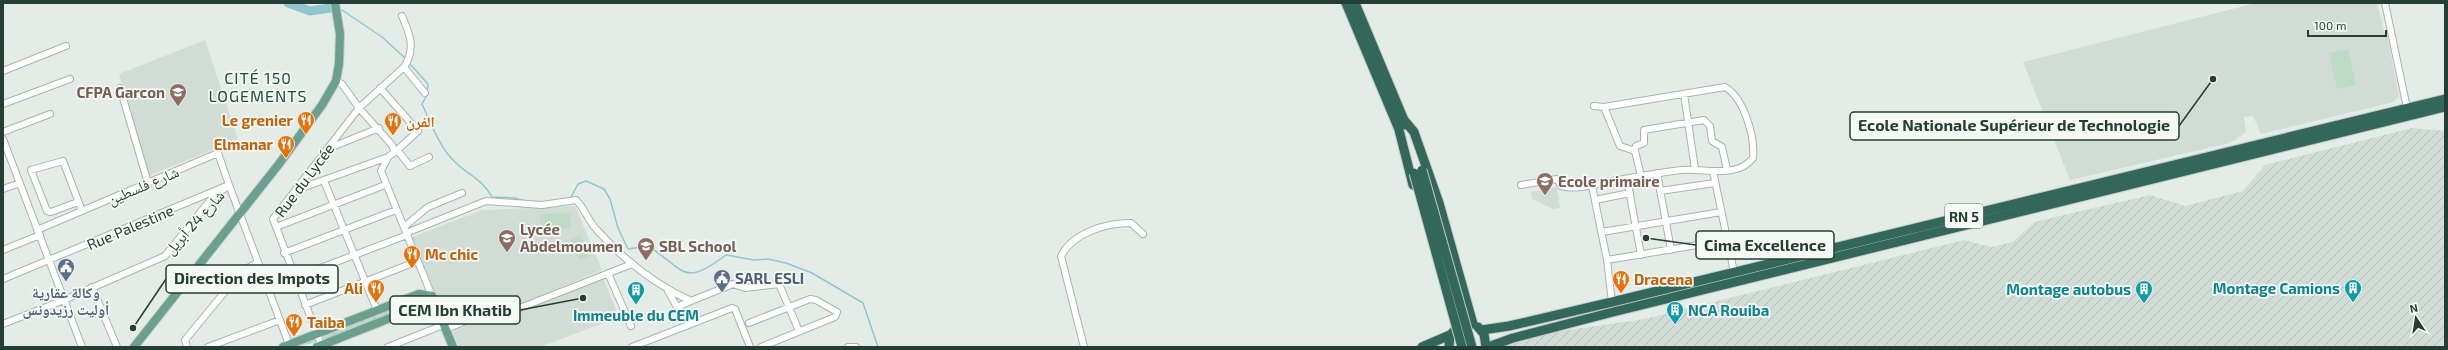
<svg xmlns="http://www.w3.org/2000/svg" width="2448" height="350" font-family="'Exo 2','Noto Naskh Arabic',sans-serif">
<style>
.built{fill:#d2dcd7}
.industrial{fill:url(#industrial-furrows)}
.grass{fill:url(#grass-dots)}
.garden{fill:#bedcc5}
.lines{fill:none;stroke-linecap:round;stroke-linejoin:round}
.stream{stroke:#90c7ce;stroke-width:1.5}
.river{stroke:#90c7ce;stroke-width:9}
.minor-casing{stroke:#a7b4af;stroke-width:8}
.major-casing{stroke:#c2c9c6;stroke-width:10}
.highway-casing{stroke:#c2c9c6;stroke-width:11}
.minor{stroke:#fff;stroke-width:6}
.major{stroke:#6b9f8f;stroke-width:8}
.highway{stroke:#326759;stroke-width:9}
.highway-bridge-casing{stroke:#c2c9c6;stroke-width:11;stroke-linecap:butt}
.highway-bridge{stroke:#326759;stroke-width:9}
.labels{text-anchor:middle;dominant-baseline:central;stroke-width:3.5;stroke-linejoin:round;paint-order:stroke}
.shield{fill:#f4f9f6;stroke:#62756f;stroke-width:1}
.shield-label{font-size:14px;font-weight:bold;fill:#243d35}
.education-label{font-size:15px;font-weight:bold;fill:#785e54;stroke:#f4f9f6;text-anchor:start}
.food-label{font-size:15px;font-weight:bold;fill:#c56008;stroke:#f4f9f6;text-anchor:start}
.street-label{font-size:15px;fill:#243d35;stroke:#f4f9f6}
.service-label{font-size:15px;font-weight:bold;fill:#4e5e75;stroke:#f4f9f6;text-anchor:start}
.culture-label{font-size:15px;font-weight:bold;fill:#0d838f;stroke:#f4f9f6;text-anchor:end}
.neighbourhood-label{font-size:16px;letter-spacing:1px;fill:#214e41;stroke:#f4f9f6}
.leader{fill:none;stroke:#243d35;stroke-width:1.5}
.callout-dot{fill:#243d35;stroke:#f4f9f6;stroke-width:1.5}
.callout{fill:#f4f9f6;stroke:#243d35;stroke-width:1.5}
.callout-label{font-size:16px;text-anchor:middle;font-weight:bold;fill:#243d35}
</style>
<defs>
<pattern id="industrial-furrows" width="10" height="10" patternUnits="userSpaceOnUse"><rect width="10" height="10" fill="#d2dcd7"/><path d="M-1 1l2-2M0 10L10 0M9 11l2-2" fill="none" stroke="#b4beb9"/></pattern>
<pattern id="grass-dots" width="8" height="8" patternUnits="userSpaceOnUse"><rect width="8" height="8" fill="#bedcc5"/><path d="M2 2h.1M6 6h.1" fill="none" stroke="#a3beaa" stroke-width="1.8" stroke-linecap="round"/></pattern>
</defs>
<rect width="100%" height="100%" fill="#e4ece8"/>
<path class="built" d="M 2256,3 L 2377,3 L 2385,35 L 2387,34 L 2399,96 L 2394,102 L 2261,134 L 2253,116 L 2244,117 L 2246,132 L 2230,143 L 2070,180 L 2023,62 Z
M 205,40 L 238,139 L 149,176 L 119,74 Z
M 1557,187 L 1560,208 L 1553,209 L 1532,199 L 1531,192 Z
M 575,206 L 602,270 L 506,310 L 484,310 L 447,323 L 412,237 L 482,210 Z
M 603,278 L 619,317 L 540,347 L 459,347 L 453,331 L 484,319 L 505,318 Z"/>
<path class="industrial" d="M 2412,128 L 2445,131 L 2445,347 L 1501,347 L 1540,334 L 1645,319 L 1964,240 L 1991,247 L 2013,242 L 2034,222 L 2150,195 L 2185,206 L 2243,191 L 2265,165 Z"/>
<path class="grass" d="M 416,299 L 416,303 L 325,339 L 323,337 L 323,335 Z
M 317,338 L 316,342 L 297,347 L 298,345 Z"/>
<path class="garden" d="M 2348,49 L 2356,85 L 2337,89 L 2329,53 Z
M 571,213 L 571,228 L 541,230 L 540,214 Z
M 581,235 L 590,256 L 579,260 L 570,240 Z"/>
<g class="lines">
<path class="stream" d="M 342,10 L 382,37 L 405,58
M 411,65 L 428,84 L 427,91
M 427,95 L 422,104 C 431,123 440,149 456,163 C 470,176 482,179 492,197 L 515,198 L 524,201
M 570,199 L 578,184 L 586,181 L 604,189 L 610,199 L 618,228 L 628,249 L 648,246 C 686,270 682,288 726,255 L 754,260 L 768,259 L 786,263 L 812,273 L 863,303 L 878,347"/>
<path class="river" d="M 288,3 L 310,11 L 330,8"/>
<defs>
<path id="minor" d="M 2385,3 L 2407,108
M 404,67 L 425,93
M 3,71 L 66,46
M 336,81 L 342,84 L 359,108 L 392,145 L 395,152 L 388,157 L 381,171 L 432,296
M 120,88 L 148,183
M 380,88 L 418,131 L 395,152
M 1684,94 L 1695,169
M 3,104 L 70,79
M 1594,106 L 1604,107 L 1620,146 L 1635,151 L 1641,176
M 3,132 L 50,114
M 3,139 L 82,347
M 327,149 L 379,128
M 397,150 L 410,166 L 429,157
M 1634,151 L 1636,146 L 1644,143 L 1644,130 L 1704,120 L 1710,126 L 1712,141 L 1722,147 L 1727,170
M 1713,171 L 1734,272
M 1657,173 L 1671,250
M 1627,179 L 1641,255
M 324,181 L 377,310
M 1521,185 L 1557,179 L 1561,186 C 1577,190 1591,185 1606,182 C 1631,178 1656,173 1682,170 C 1705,168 1737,179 1753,158 C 1755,136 1744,98 1725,87 L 1604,107
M 1592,186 L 1607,260 L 1612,302
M 3,189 L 20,183
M 296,190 L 388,157
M 1660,191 L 1715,183
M 1595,200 L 1630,193
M 78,202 L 51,212 L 47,211 L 31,170 L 63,161 L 82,211
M 276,227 L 385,185
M 404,227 L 428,207 L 462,193
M 1602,232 L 1721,212
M 406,233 L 486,201 L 542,205 L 576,200 C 584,207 588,221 597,230 C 624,260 654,284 691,301 L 733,284 L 745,288 L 779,284 L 799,331
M 3,250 L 40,235
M 284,253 L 396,210
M 1607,260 L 1727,240
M 608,273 L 631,326
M 294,278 L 407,235
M 3,279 L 229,185 L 290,347
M 92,287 L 117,347
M 668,291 L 677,307 L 691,301
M 305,305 L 418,261
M 749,323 L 810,299 L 816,300 L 837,312 L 835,317 L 761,347
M 3,324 L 64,300 L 165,256 L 212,198 L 229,185 L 218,153 L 37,230
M 446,329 L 483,314 L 502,315 L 632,264
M 187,347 L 185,340 L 241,272 L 258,262
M 208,347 L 280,320
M 322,347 L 273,219 L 359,108 L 404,67 C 416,49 410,34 402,16
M 388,347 L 443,325
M 632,347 L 732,308 L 735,309 L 750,347
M 848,347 L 856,347
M 1084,347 L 1061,256 C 1073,233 1105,223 1131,223 L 1143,234"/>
<path id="major" d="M 432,296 L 453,347
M 134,347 L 279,164 L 322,105 L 336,81 L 339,64 L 340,34 L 335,3
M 283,347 L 419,294 L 432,296
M 317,347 L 423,305 L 432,296"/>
<path id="highway" d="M 1346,3 L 1398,127
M 1355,3 L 1406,125
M 1404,120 L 1414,132 L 1439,203 L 1473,324
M 1397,122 L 1413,185
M 1478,327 L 1484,334 L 1486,347
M 1482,330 L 1509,326 L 1612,302 L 2445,99
M 1422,347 L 1450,335
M 1449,347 L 1450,335 L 1462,324
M 1488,347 L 1513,338 L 1613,312 L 2445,107"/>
</defs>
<use href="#minor" class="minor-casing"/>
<use href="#major" class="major-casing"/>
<use href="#highway" class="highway-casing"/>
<use href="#minor" class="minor"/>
<use href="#major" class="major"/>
<use href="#highway" class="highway"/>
<defs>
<path id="highway-bridge" d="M 1422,170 L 1472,347
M 1414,173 L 1462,347"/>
</defs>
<use href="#highway-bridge" class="highway-bridge-casing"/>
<use href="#highway-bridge" class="highway-bridge"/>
</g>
<defs>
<symbol id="university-pin" viewBox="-11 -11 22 30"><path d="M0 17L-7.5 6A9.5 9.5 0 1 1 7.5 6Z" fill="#8d6e63" stroke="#f4f9f6"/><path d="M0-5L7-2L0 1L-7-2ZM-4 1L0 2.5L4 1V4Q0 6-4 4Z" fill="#fff"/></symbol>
<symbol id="restaurant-pin" viewBox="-11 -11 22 30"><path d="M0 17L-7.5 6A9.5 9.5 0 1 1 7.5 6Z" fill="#e8710a" stroke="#f4f9f6"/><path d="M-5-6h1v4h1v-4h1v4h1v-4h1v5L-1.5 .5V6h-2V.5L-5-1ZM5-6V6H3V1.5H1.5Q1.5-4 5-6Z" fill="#fff"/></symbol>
<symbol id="school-pin" viewBox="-11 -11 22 30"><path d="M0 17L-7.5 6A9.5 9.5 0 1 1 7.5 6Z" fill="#8d6e63" stroke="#f4f9f6"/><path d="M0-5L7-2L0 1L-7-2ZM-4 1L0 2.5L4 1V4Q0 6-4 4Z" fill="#fff"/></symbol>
<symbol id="civic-pin" viewBox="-11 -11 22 30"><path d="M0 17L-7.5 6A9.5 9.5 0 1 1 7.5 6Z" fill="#5c6f8a" stroke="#f4f9f6"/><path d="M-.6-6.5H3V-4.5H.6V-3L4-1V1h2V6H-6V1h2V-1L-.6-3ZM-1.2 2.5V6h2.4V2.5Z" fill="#fff"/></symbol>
<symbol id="building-pin" viewBox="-11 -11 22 30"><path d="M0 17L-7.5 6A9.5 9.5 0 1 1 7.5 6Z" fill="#0f9aa8" stroke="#f4f9f6"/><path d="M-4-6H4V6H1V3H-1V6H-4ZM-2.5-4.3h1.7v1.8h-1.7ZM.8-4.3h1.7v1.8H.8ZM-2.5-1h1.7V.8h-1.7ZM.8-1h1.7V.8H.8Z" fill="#fff"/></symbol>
</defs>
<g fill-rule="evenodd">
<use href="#university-pin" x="168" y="82" width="20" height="27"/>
<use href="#restaurant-pin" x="296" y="110" width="20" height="27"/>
<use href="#restaurant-pin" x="383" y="111" width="20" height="27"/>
<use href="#restaurant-pin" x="276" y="134" width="20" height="27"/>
<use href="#school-pin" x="1535" y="171" width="20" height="27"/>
<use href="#school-pin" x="497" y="228" width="20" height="27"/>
<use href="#school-pin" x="636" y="236" width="20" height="27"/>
<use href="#restaurant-pin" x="402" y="244" width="20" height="27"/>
<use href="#civic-pin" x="56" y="257" width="20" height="27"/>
<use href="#civic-pin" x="712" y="268" width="20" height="27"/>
<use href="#restaurant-pin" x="1611" y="269" width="20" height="27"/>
<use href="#restaurant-pin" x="366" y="278" width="20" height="27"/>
<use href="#building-pin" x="2343" y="278" width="20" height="27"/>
<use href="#building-pin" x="2134" y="279" width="20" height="27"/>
<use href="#building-pin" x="626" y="280" width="20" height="27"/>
<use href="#building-pin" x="1665" y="300" width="20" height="27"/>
<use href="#restaurant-pin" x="284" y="312" width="20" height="27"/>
</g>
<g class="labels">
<rect class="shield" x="1945" y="204" width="38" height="24" rx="3"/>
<g class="shield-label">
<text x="1964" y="216">RN 5</text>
</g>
<g class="education-label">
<text x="165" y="92" text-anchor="end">CFPA Garcon</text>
<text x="1558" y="181">Ecole primaire</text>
<text x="520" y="229">Lycée<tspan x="520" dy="17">Abdelmoumen</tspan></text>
<text x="659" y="246">SBL School</text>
</g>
<g class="food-label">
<text x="293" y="120" text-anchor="end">Le grenier</text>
<text x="406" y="121">الفرن</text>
<text x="273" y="144" text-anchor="end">Elmanar</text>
<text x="425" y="254">Mc chic</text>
<text x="1634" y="279">Dracena</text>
<text x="363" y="288" text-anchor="end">Ali</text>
<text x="307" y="322">Taiba</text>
</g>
<g class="street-label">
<text transform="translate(304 180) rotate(-53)">Rue du Lycée</text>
<text transform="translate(143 185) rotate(-23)">شارع فلسطين</text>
<text transform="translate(194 222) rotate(-48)">شارع 24 أبريل</text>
<text transform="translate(130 227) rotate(-23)">Rue Palestine</text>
</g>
<g class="service-label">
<text x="735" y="278">SARL ESLI</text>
<text x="66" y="292" text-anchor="middle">وكالة عقارية<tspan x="66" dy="17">أوليت رزيدونس</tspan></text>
</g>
<g class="culture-label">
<text x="2340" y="288">Montage Camions</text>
<text x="2131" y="289">Montage autobus</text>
<text x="1688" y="310" text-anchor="start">NCA Rouiba</text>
<text x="636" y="315" text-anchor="middle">Immeuble du CEM</text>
</g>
<g class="neighbourhood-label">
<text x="258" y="77">CITÉ 150<tspan x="258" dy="18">LOGEMENTS</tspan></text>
</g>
</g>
<path class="leader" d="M2213 79L2179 126M1646 238L1696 245M133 328L166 279M583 298L520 310"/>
<g class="callout-dot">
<circle cx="2213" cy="79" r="4"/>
<circle cx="1646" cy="238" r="4"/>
<circle cx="133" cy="328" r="4"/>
<circle cx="583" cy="298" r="4"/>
</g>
<g class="callout">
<rect x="1850" y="112" width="329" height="28" rx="4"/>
<rect x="1696" y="231" width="138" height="28" rx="4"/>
<rect x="166" y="265" width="172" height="28" rx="4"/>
<rect x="390" y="296" width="130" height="28" rx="4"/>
</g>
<g class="callout-label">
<text x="2014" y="131">Ecole Nationale Supérieur de Technologie</text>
<text x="1765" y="251">Cima Excellence</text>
<text x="252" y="284">Direction des Impots</text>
<text x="455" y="316">CEM Ibn Khatib</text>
</g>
<rect width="2448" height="350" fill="none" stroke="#243d35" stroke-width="8"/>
<g transform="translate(2416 318) rotate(348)" stroke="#f4f9f6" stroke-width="3" paint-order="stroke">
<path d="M0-3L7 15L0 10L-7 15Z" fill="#243d35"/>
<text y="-6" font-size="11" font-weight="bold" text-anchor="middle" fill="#243d35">N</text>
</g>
<path d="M2308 30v6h78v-6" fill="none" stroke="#243d35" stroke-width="2"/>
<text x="2314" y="30" font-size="12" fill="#243d35" stroke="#f4f9f6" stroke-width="3" paint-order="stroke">100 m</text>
</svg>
